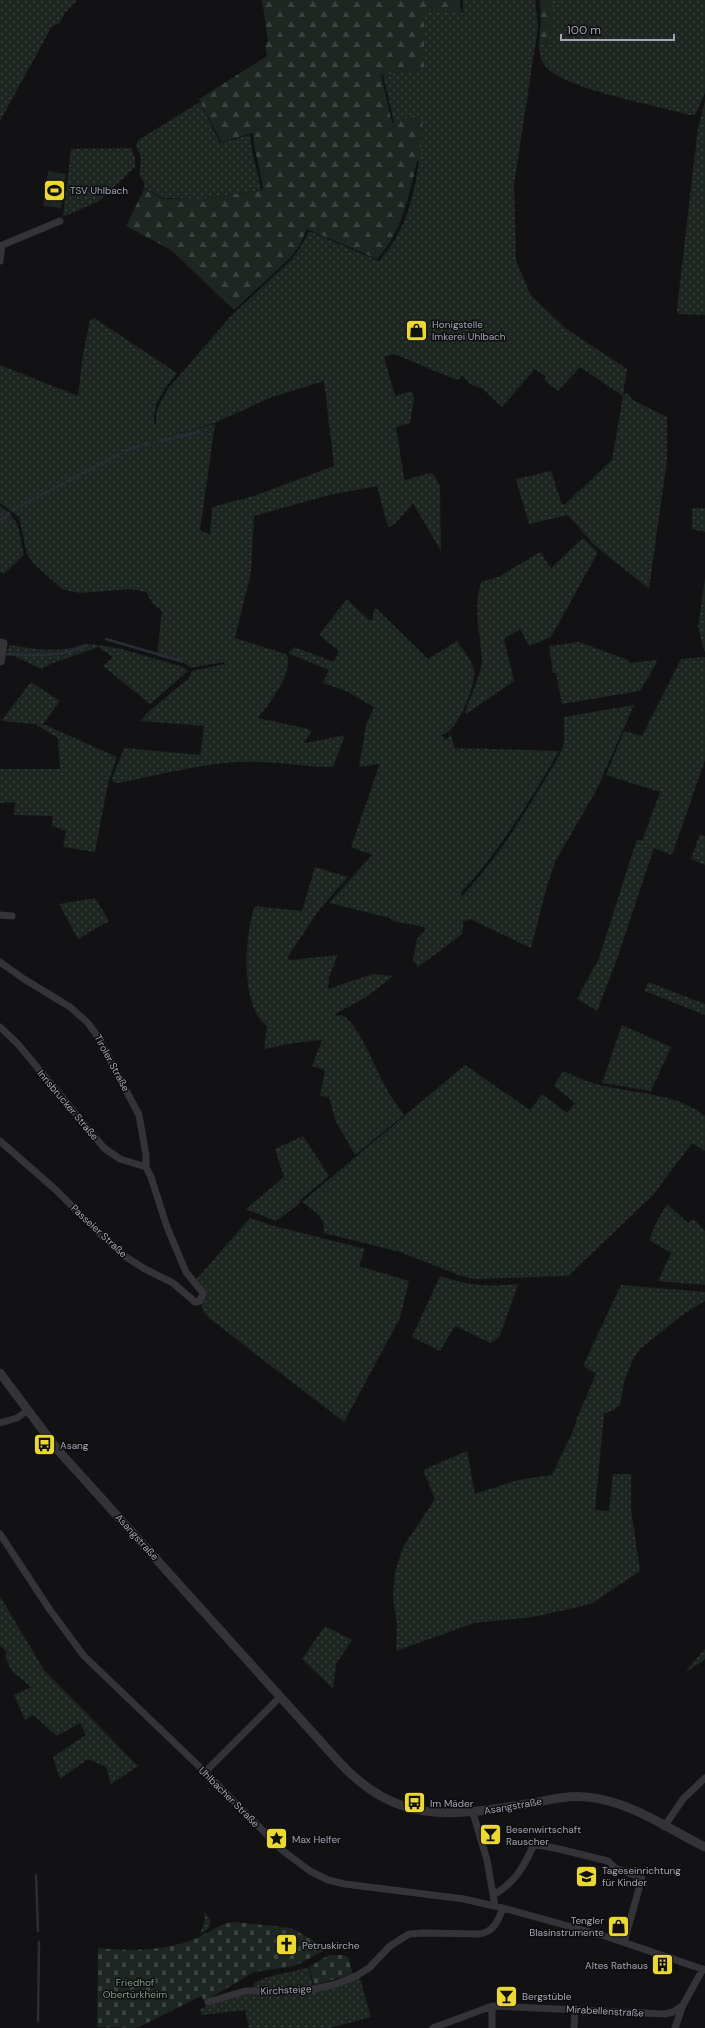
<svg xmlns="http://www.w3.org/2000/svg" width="705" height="2028" font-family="'DM Sans',sans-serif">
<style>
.grass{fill:url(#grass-dots);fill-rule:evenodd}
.forest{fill:url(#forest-firs)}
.cemetery{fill:url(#cemetery-stones)}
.pitch{fill:#1e2621}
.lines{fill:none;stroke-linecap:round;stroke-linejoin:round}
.stream{stroke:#292d37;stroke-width:2.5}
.minor{stroke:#343338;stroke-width:7}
.tertiary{stroke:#343338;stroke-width:9}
.labels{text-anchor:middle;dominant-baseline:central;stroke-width:3;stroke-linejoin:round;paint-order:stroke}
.poi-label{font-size:10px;fill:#a4a5b4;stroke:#0d0d0f;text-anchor:start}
.street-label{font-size:10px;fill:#a4a5b4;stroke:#0d0d0f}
.park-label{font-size:10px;fill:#7b9e86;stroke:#0d0d0f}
</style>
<defs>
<pattern id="grass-dots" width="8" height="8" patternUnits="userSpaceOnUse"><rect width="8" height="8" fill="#1e2621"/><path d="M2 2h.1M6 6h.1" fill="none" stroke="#3c423f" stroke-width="1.8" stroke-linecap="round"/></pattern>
<pattern id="forest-firs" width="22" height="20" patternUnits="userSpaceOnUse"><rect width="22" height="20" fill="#1e2621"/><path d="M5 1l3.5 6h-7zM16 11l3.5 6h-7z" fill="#3c423f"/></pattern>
<pattern id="cemetery-stones" width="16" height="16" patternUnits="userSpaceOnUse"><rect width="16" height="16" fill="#1e2621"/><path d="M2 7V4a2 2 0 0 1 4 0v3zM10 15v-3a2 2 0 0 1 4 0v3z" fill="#3c423f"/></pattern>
</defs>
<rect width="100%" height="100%" fill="#121214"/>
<path class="grass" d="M 0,0 L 77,0 L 65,13 L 59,24 L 54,25 L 51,28 L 0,121 Z
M 463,0 L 535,0 L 538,27 L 514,185 L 516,260 L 530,294 L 565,328 L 627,369 L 623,395 L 627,393 L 633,400 L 667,417 L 667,460 L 649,589 L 594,545 L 568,515 L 529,524 L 516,479 L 551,471 L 562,505 L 565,504 L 612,460 L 623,396 L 580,367 L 558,391 L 544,380 L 546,377 L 535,369 L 502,407 L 483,389 L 470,384 L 463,376 L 457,380 L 394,354 L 384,357 L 395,396 L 412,391 L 414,399 L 410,423 L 396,427 L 404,478 L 405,480 L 430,473 L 434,475 L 440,486 L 441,551 L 413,503 L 395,524 L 388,527 L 377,486 L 329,495 L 254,516 L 251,572 L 235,638 L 286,654 C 296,670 268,705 258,718 L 305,728 L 312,731 L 304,742 L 306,743 L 345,735 L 333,767 C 301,767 268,760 236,762 C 196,765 157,775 119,783 L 113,782 L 112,779 L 124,748 L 200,755 L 200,758 L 204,726 L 141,721 L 148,712 L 189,678 L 192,671 L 225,664 L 226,668 L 226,664 L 223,662 L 191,668 L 184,663 L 157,656 L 162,611 L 153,604 L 146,592 L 131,589 L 80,593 L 62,589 L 34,564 L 27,554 L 19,517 L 0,503 L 0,365 L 78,396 L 83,354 L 90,320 L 94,318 L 177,373 C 166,387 148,408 156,427 L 156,412 L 167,390 L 230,317 L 291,260 L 300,248 L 309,231 L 379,261 C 414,223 419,170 423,121 L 416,116 L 394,122 L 383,75 L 424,69 L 424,12 L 463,12 ZM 324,381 L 334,466 L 254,496 L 212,507 L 210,535 L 200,530 L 215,424 L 157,439 L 212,424 L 272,397 Z
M 552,0 L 705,0 L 705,93 L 695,115 L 689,115 C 656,105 567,90 546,67 C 540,60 539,53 539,44 L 546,44 L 549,40 Z
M 705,101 L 705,315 L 679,314 L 677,312 L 678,300 L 698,128 Z
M 200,102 L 220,143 L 250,135 C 251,154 258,171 261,190 L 203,199 L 163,198 L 144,188 L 144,183 L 139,174 L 141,158 L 136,144 L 140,139 Z
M 131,148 L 135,158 L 135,167 L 99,201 L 63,217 L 71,149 Z
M 0,506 C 21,519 19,533 24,555 L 4,574 L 0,572 Z
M 692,508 L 705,508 L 705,532 L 692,529 Z
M 583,538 L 597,552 L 597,554 L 551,637 L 529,646 L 520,629 L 504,639 L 514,681 L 466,714 L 465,712 C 469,699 483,671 482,659 C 480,631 473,610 481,582 L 500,576 L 540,552 L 551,568 Z
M 705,578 L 705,651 L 704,651 L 698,627 Z
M 347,599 L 369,620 L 372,620 L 375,607 L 428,659 L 457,641 C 462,649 473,661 474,671 C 476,685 460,722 449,731 C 447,733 444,734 441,735 L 446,740 L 451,735 L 455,748 L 559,751 C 530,801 500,850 461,893 L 462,896 C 501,855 530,805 559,756 L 564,744 L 564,717 L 634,705 L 597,789 L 556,860 L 547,886 L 531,948 L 470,919 L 463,922 L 463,931 L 461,935 L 418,967 L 413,961 L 417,939 L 426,929 L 424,927 L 393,921 L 390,918 L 329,903 L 372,855 L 351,847 L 379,766 L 379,764 L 359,767 L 366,725 L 374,707 L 346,691 L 323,683 L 329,670 L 288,653 L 294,647 L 334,662 L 339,651 L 319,635 Z
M 579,642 L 628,660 L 630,663 L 656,660 L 657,662 L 640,691 L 562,704 L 556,673 L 553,673 L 549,646 Z
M 84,644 C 119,645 150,658 183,667 L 188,671 L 150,704 L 103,666 L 113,657 L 98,647 L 53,663 L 41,669 L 6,652 L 10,645 C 35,649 60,654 84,644 Z
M 705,657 L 705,760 L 672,855 L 654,848 L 617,959 L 597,1011 L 577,999 L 599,958 L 637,839 L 642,841 L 660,792 L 606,775 L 624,731 L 642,736 L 681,659 Z
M 31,682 L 60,701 L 43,724 L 117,757 L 108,783 L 95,852 L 63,847 L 66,831 L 52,826 L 53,816 L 14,815 L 15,802 L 0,803 L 0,769 L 60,769 L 58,738 L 35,724 L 1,721 Z
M 700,834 L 705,836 L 705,865 L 691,859 Z
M 315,867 L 348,877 L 319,910 L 287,958 L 290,960 L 338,955 L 329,977 L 328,989 L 373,974 L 393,976 L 365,998 L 335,1014 L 336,1016 L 342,1015 C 358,1022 376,1070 385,1086 C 390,1096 397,1105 404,1115 L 355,1155 L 336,1122 L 329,1097 L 320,1096 L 325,1070 L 312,1066 L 322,1040 L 293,1043 L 264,1049 L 267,1026 C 240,1007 244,934 255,906 L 302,911 Z
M 95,898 L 109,921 L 78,939 L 59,904 Z
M 648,982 L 705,1004 L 705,1015 L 645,991 Z
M 622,1025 L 671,1047 L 651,1091 L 602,1083 Z
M 465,1065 L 530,1110 L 542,1094 L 567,1113 L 575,1103 L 554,1086 L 563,1071 C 578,1078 593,1084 609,1087 C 641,1094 678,1094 705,1116 L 705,1151 L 692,1143 L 653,1195 L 568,1276 L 474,1279 L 459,1275 L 400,1252 L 324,1233 L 323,1222 L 319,1215 L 302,1202 Z
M 303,1136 L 329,1176 L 300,1200 L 299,1204 L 276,1221 L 246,1209 L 284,1177 L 275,1149 Z
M 667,1204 L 688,1223 L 693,1219 L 705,1231 L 705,1285 L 658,1281 L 671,1253 L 649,1240 L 657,1221 Z
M 250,1218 L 274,1226 L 365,1249 L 359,1266 L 409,1281 L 400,1318 L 344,1422 L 209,1318 C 203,1311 200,1308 204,1299 L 195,1281 Z
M 440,1276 C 469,1286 489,1287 518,1284 L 500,1336 L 491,1343 L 455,1326 L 440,1351 L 412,1337 Z
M 621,1285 L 705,1292 L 705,1301 L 685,1313 L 640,1349 L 633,1359 L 624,1382 L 620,1405 L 615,1409 L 604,1414 L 595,1510 L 609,1511 L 613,1474 L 631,1474 L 631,1509 L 640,1571 L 591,1604 L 533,1617 L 474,1623 L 396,1651 L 397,1626 L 393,1597 L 395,1572 L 403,1547 L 435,1499 L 423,1470 L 467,1451 L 475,1494 L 518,1480 L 552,1475 L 574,1429 L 577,1418 L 596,1374 L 583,1366 Z
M 0,1596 L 44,1670 L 138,1766 L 111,1784 L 106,1767 L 88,1759 L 60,1779 L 53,1757 L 86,1735 L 80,1723 L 57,1736 L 33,1715 L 25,1720 L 14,1695 L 31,1687 L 11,1670 L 5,1657 L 7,1653 L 0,1645 Z
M 325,1626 L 352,1640 L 336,1664 L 333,1689 L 302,1659 Z
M 705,1649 L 705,1659 L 690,1670 L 686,1671 Z
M 204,1912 C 210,1918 211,1920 209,1928 L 200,1934 L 205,1920 Z
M 308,1967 L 313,1986 L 276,1990 L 254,1988 L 253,1986 C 256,1976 297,1972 308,1967 Z
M 360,1978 L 371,2017 L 330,2028 L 249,2028 L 245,2010 L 202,2015 L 200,2009 L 224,1999 L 241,1995 L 306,1993 L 336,1986 Z"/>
<path class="forest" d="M 262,0 L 460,0 L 461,12 L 424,12 L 424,69 L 381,75 L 392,123 L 413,116 L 416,116 L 423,121 L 420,160 L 417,161 C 409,196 402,232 377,259 L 307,229 L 299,246 L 290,258 L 234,310 L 171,250 L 126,226 L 144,189 L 163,199 L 203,199 L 263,190 C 261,170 254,152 253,133 L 221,142 L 199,99 L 267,56 L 265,45 L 268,41 Z
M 540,0 L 552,0 L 553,3 L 549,41 L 546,44 L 539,44 L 541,20 Z"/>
<path class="cemetery" d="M 234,1922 L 291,1928 L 323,1946 L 323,1951 L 295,1966 L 254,1972 L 205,2001 L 201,1996 L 141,2026 L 135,2028 L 97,2027 L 98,1948 C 129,1951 157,1951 187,1942 C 204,1937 216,1924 234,1922 Z
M 329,1955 L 342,1955 L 348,1957 L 353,1974 L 314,1985 L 309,1967 Z"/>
<path class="pitch" d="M 48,171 L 66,174 L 61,208 L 43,206 Z"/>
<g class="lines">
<path class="stream" d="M 160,441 L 199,432
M 125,451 L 149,443
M 12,510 L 120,454
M 0,521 L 9,513
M 106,639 L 181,661
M 5,654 C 32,655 62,658 87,645
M 36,1875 L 38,1931
M 38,2021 L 39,1942"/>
<path class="minor" d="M 0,246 L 60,221
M 0,261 L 2,245
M 0,642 L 4,643 L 1,662
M 0,915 L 12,916
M 0,962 L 24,979 L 70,1007 L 88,1023 L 98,1037 L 139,1115 L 146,1155 L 146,1167 L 151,1177 L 167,1227 L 186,1272 L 203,1293 L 200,1301 L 195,1302 L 173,1283 L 145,1269 L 126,1257 L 101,1235 L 56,1190 L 0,1141
M 0,1027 L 17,1043 L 104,1148 L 120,1159 L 146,1167
M 0,1423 L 17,1418 L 27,1411
M 0,1534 L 50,1610 L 84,1656 L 205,1772 L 282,1850 L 310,1871 L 328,1880 L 345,1884 L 464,1899 L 503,1908 L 608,1937 L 705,1970
M 205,1772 L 280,1697
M 473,1813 L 487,1860 L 495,1906
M 664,1827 L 683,1799 L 705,1778
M 494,1895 C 515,1882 524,1867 534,1844 L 559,1849 L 608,1861 L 615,1868 L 642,1878 L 624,1942
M 208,2002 L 245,1991 L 306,1991 L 336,1984 L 356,1976 L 369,1968 L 390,1946 L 409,1934 L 423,1933 L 479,1934 C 494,1932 498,1921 503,1908
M 433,2028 L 492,2006 L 665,2014 L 673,2012 L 683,2005
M 492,2028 L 492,2006
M 574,2028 L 575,2009
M 675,2028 L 683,2005 L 703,1969"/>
<path class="tertiary" d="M 0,1373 L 57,1449 L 339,1762 C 397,1824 448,1817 526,1804 C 545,1801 565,1795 586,1797 C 628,1800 667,1828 705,1847"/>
</g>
<defs>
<symbol id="stadium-square" viewBox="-11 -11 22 22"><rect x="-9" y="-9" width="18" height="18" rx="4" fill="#ebd932" stroke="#0d0d0f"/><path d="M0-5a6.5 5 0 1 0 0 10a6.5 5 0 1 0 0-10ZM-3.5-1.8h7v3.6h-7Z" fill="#111"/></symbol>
<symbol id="shop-square" viewBox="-11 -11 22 22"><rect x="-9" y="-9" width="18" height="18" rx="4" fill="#ebd932" stroke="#0d0d0f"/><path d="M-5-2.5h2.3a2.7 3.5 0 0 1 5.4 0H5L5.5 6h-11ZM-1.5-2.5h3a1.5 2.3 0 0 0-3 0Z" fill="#111"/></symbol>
<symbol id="bus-square" viewBox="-11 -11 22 22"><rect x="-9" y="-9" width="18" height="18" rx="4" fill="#ebd932" stroke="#0d0d0f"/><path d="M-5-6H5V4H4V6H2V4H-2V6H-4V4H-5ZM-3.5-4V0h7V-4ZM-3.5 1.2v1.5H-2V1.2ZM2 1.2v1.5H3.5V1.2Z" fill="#111"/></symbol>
<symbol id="bar-square" viewBox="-11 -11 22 22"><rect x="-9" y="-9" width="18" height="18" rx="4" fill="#ebd932" stroke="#0d0d0f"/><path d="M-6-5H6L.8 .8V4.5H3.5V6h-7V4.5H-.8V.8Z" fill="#111"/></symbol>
<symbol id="sight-square" viewBox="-11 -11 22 22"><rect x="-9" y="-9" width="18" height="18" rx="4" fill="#ebd932" stroke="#0d0d0f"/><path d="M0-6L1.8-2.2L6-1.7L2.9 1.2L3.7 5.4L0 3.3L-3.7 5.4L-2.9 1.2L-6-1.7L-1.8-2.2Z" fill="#111"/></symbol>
<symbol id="school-square" viewBox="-11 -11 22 22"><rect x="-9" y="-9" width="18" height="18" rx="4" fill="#ebd932" stroke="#0d0d0f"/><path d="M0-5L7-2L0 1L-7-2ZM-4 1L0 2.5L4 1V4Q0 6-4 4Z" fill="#111"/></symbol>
<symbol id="church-square" viewBox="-11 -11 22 22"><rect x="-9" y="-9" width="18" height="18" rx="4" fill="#ebd932" stroke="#0d0d0f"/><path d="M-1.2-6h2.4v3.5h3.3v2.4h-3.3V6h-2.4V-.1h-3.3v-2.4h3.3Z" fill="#111"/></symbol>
<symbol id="building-square" viewBox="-11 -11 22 22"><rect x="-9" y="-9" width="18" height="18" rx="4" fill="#ebd932" stroke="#0d0d0f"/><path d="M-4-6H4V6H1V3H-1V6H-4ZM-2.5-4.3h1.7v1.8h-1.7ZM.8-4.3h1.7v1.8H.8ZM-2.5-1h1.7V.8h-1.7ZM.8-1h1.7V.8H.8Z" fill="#111"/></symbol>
</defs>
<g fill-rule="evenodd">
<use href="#stadium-square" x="42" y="178" width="25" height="25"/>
<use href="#shop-square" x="404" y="318" width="25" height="25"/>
<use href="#bus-square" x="32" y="1432" width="25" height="25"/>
<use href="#bus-square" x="402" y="1790" width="25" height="25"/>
<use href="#bar-square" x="478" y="1822" width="25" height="25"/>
<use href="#sight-square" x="264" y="1826" width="25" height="25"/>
<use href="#school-square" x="574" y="1864" width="25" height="25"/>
<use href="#shop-square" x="606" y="1914" width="25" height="25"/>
<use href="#church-square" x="274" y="1932" width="25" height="25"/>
<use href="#building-square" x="650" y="1952" width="25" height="25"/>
<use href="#bar-square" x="494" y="1984" width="25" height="25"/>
</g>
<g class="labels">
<g class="poi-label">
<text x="70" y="190">TSV Uhlbach</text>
<text x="432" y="324">Honigstelle<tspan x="432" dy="12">Imkerei Uhlbach</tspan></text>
<text x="60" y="1445">Asang</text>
<text x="430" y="1803">Im Mäder</text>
<text x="506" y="1829">Besenwirtschaft<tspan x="506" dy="12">Rauscher</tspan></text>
<text x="292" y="1839">Max Helfer</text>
<text x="602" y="1870">Tageseinrichtung<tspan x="602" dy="12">für Kinder</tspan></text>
<text x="604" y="1920" text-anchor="end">Tengler<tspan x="604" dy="12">Blasinstrumente</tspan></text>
<text x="302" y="1945">Petruskirche</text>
<text x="648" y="1965" text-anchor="end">Altes Rathaus</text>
<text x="522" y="1996">Bergstüble</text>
</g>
<g class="street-label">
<text transform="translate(112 1063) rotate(62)">Tiroler Straße</text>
<text transform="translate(68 1105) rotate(50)">Innsbrucker Straße</text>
<text transform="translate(99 1231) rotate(43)">Passeier Straße</text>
<text transform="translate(137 1537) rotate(48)">Asangstraße</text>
<text transform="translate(229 1797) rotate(45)">Uhlbacher Straße</text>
<text transform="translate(513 1806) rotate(-10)">Asangstraße</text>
<text transform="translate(286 1990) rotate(-3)">Kirchsteige</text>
<text transform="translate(605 2011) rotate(3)">Mirabellenstraße</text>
</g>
<g class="park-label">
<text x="135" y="1982">Friedhof<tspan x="135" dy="12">Obertürkheim</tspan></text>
</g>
</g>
<path d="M561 34v6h113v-6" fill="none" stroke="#a4a5b4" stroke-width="2"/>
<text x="567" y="34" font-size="12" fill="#a4a5b4" stroke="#0d0d0f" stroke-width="3" paint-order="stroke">100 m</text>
</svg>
